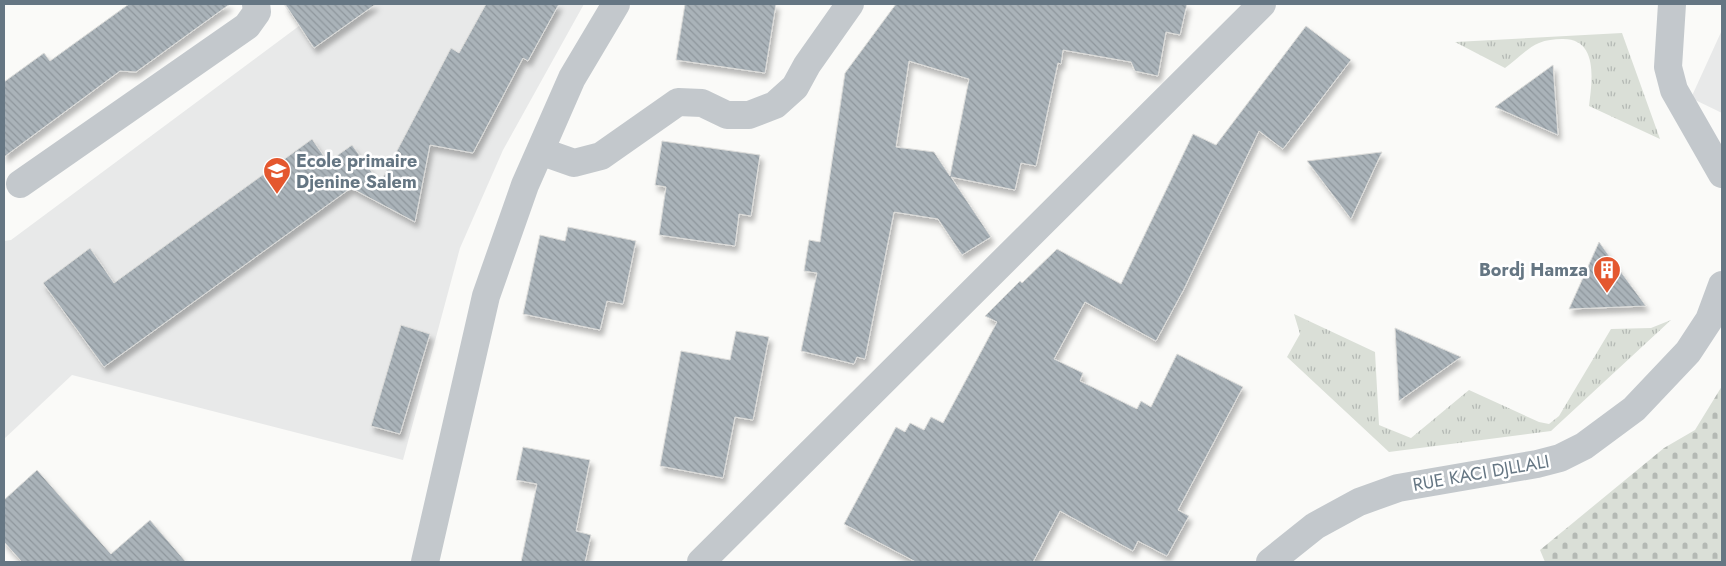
<svg xmlns="http://www.w3.org/2000/svg" width="1726" height="566" font-family="Jost,sans-serif">
<style>
.built{fill:#e8e9e9}
.grass{fill:url(#grass-tufts)}
.cemetery{fill:url(#cemetery-stones)}
.building{fill:url(#building-back-hatch);stroke:#dcdcda;fill-rule:evenodd;filter:url(#shadow)}
.lines{fill:none;stroke-linecap:round;stroke-linejoin:round}
.minor{stroke:#c3c8cc;stroke-width:28}
.labels{text-anchor:middle;dominant-baseline:central;stroke-width:5;stroke-linejoin:round;paint-order:stroke}
.poi-label{font-size:18px;font-weight:bold;fill:#657683;stroke:#fff;text-anchor:start}
.street-label{font-size:18px;fill:#657683;stroke:#fff}
</style>
<defs>
<pattern id="grass-tufts" width="24" height="20" patternUnits="userSpaceOnUse" patternTransform="scale(1.25)"><rect width="24" height="20" fill="#dadfd7"/><path d="M3 7l-1-3M5 7V3M7 7l1-3M15 17l-1-3M17 17v-4M19 17l1-3" fill="none" stroke="#b4b9b4"/></pattern>
<pattern id="cemetery-stones" width="16" height="16" patternUnits="userSpaceOnUse" patternTransform="scale(1.25)"><rect width="16" height="16" fill="#dadfd7"/><path d="M2 7V4a2 2 0 0 1 4 0v3zM10 15v-3a2 2 0 0 1 4 0v3z" fill="#b4b9b4"/></pattern>
<pattern id="building-back-hatch" width="6" height="6" patternUnits="userSpaceOnUse" patternTransform="scale(1.25)"><rect width="6" height="6" fill="#aab3b9"/><path d="M-1 5l2 2M0 0l6 6M5-1l2 2" fill="none" stroke="#8e969c"/></pattern>
<filter id="shadow"><feDropShadow dx="3" dy="5.5" stdDeviation="2.5" flood-color="#0004"/></filter>
</defs>
<rect width="100%" height="100%" fill="#fafaf8"/>
<path class="built" d="M 283,4 L 584,4 L 503,150 L 460,248 L 403,460 L 72,375 L 4,439 L 4,241 L 11,240 L 299,26 Z
M 1722,30 L 1722,113 L 1691,98 Z"/>
<path class="grass" d="M 1622,33 L 1660,139 L 1589,106 C 1592,82 1599,38 1562,39 C 1554,39 1546,40 1539,43 C 1527,48 1516,60 1505,68 L 1455,42 Z
M 1294,314 L 1375,352 L 1379,425 L 1411,438 L 1469,390 L 1539,422 L 1549,424 L 1559,416 L 1611,329 L 1651,328 L 1671,320 L 1551,431 L 1389,452 L 1287,357 L 1300,334 Z"/>
<path class="cemetery" d="M 1722,386 L 1722,562 L 1545,562 L 1540,550 L 1664,448 L 1695,430 Z"/>
<path class="building" d="M 129,4 L 230,4 L 136,72 L 120,71 L 4,157 L 4,82 L 44,53 L 50,61 Z
M 285,4 L 376,4 L 314,48 Z
M 486,4 L 559,4 L 528,61 L 523,58 L 473,153 L 430,145 L 415,222 L 351,188 L 104,367 L 43,283 L 90,248 L 114,283 L 312,139 L 328,162 L 352,145 L 380,183 L 451,48 L 459,53 Z
M 685,4 L 776,4 L 765,73 L 676,60 Z
M 896,4 L 1187,4 L 1180,35 L 1166,32 L 1158,76 L 1135,71 L 1131,62 L 1063,50 L 1061,64 L 1058,63 L 1036,166 L 1021,163 L 1015,190 L 951,177 L 991,237 L 962,255 L 938,219 L 894,212 L 865,359 L 857,357 L 854,364 L 801,351 L 817,273 L 804,271 L 809,240 L 820,242 L 845,73 ZM 909,61 L 969,79 L 950,176 L 934,152 L 896,147 Z
M 1306,26 L 1351,60 L 1283,149 L 1259,131 L 1184,289 L 1156,341 L 1085,302 L 1054,359 L 1083,373 L 1080,381 L 1137,409 L 1141,401 L 1151,407 L 1177,354 L 1243,387 L 1178,510 L 1189,516 L 1167,556 L 1138,541 L 1133,551 L 1060,511 L 1033,562 L 916,562 L 844,524 L 896,427 L 905,432 L 910,423 L 924,430 L 931,417 L 943,423 L 997,322 L 985,316 L 1020,281 L 1022,283 L 1057,249 L 1121,284 L 1193,134 L 1216,145 Z
M 1553,65 L 1558,135 L 1495,107 Z
M 662,141 L 760,155 L 751,216 L 739,214 L 735,246 L 659,235 L 666,187 L 655,185 Z
M 1382,152 L 1351,219 L 1307,161 Z
M 568,227 L 636,241 L 623,304 L 607,301 L 600,330 L 523,314 L 540,235 L 565,241 Z
M 1599,242 L 1618,268 L 1646,306 L 1569,309 Z
M 401,325 L 430,334 L 400,434 L 371,426 Z
M 1395,328 L 1461,357 L 1399,401 Z
M 736,331 L 769,337 L 753,420 L 735,417 L 723,478 L 660,466 L 681,351 L 730,360 Z
M 523,447 L 590,460 L 576,531 L 591,535 L 585,562 L 521,562 L 537,484 L 516,480 Z
M 37,470 L 111,554 L 150,520 L 186,562 L 22,562 L 4,542 L 4,500 Z"/>
<g class="lines">
<path class="minor" d="M 1672,4 L 1668,67 L 1674,90 L 1722,174
M 540,151 L 574,163 L 601,156 L 678,102 L 702,103 L 727,115 L 749,115 L 775,105 L 795,87 L 807,65 L 850,4
M 20,184 L 247,26 L 257,12 L 256,4
M 425,562 L 486,296 L 525,185 L 540,151 L 572,78 L 616,4
M 701,562 L 1262,4
M 1270,562 L 1315,526 L 1359,502 L 1398,488 L 1537,464 L 1560,458 L 1584,446 L 1634,409 L 1688,352 L 1709,320 L 1722,285"/>
</g>
<defs>
<symbol id="school-pin" viewBox="-11 -11 22 30"><path d="M0 17L-7.5 6A9.5 9.5 0 1 1 7.5 6Z" fill="#e4572e" stroke="#fff"/><path d="M0-5L7-2L0 1L-7-2ZM-4 1L0 2.5L4 1V4Q0 6-4 4Z" fill="#fff"/></symbol>
<symbol id="building-pin" viewBox="-11 -11 22 30"><path d="M0 17L-7.5 6A9.5 9.5 0 1 1 7.5 6Z" fill="#e4572e" stroke="#fff"/><path d="M-4-6H4V6H1V3H-1V6H-4ZM-2.5-4.3h1.7v1.8h-1.7ZM.8-4.3h1.7v1.8H.8ZM-2.5-1h1.7V.8h-1.7ZM.8-1h1.7V.8H.8Z" fill="#fff"/></symbol>
</defs>
<g fill-rule="evenodd">
<use href="#school-pin" x="261" y="155" width="32" height="43"/>
<use href="#building-pin" x="1591" y="254" width="32" height="43"/>
</g>
<g class="labels">
<g class="poi-label">
<text x="296" y="161">Ecole primaire<tspan x="296" dy="21">Djenine Salem</tspan></text>
<text x="1588" y="270" text-anchor="end">Bordj Hamza</text>
</g>
<g class="street-label">
<text transform="translate(1481 473) rotate(-10)">RUE KACI DJLLALI</text>
</g>
</g>
<rect width="1726" height="566" fill="none" stroke="#657683" stroke-width="10"/>
</svg>
